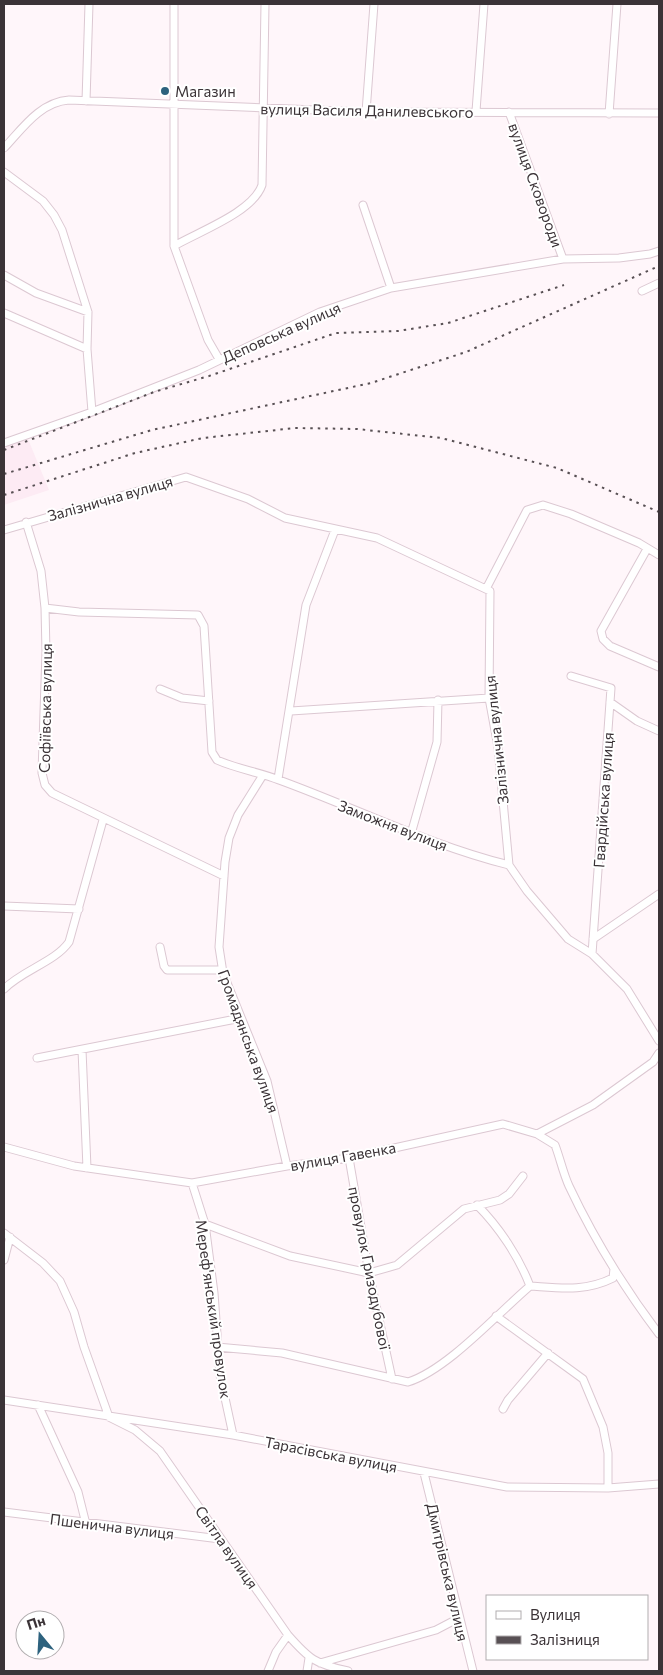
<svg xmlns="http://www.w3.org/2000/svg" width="663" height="1675" font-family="Commissioner,sans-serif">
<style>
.built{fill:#fdebf4}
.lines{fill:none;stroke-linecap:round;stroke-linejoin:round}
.street-casing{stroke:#dcc8d2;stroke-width:9}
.street{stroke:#fff;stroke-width:7}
.rail{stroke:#585054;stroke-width:2;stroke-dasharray:2.5 5;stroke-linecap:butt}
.poi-dot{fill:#2d627e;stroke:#fff;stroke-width:2}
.labels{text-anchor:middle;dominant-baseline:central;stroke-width:4;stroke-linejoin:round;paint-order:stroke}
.poi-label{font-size:15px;fill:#3b3337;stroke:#fff;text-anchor:start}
.street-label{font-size:15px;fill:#3b3337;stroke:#fff}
</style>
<rect width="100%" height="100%" fill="#fff6fa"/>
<path class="built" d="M 28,439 L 49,490 L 4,505 L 4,447 Z"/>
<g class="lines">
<defs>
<path id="street" d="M 174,4 L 174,246 L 208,340 L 219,359
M 86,101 L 89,4
M 476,111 L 484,4
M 366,112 L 374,4
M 509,112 L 563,259
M 609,114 L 617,4
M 4,148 C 22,129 40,102 69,100 L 366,112 L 659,113
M 4,172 L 43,201 L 54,215 L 62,230 L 88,312 L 87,349 L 92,412
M 363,205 L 391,288
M 174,246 C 200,231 253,212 262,185 L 265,4
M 4,275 L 36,293 L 88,312
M 642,291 L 659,283
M 4,313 L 87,349
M 4,443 L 92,412 L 199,370 L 320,312 L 391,288 L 563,259 L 619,258 L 650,254 L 659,251
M 26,522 L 41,571 L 45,608 L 46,652 L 42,773 L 45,785 L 52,793 L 224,876
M 4,530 L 186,477 L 248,499 L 285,518 L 377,538 L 490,591 L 489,698 L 498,747 L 509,865
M 647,549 L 601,631 L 603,639 L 610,646 L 659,667
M 486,589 L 527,510 L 543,505 L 571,514 L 639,543 L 659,555
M 45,608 L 79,612 L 198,615 L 204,626 L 212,752 L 217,760 C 237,769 259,772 279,780 C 356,808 429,845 509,865
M 571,676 L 611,688 L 592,954
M 160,689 L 182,698 L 209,701
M 610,702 L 637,721 L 659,731
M 291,711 L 489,698
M 263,775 L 238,815 L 229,838 L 225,862 L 219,947 L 223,973 L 267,1081 L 287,1166
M 278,779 L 306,605 L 335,530
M 411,834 L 437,742 L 438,700
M 509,865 L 527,891 L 568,939 L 592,954 L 627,989 L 659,1041
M 4,906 L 79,909
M 593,939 L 659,894
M 160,947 L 164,966 L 167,970 L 222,970
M 4,989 C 23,970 55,962 69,942 L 103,820
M 82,1050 L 87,1168
M 37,1058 L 241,1018
M 537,1134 L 555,1145 C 560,1158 563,1173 569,1186 C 593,1237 625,1289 659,1334
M 4,1147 L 74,1166 L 192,1183 L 287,1166 L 349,1158 L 503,1124 L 537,1134 L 593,1105 L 653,1062 L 659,1053
M 349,1158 L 369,1273 L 392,1379
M 192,1183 L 205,1224 L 214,1293 L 220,1375 L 233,1435
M 477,1205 C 499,1227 519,1257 530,1286
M 205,1224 L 290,1256 L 369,1273 L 397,1265 L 464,1209 L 500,1200 L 509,1194 L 523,1176
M 4,1233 L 43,1263 L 60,1281 L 74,1312 L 84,1347 L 109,1417 L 135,1430 L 160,1451 L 288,1635 C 309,1659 315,1664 348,1671
M 4,1260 L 10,1237
M 496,1316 L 583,1379 L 603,1427 L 608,1453 L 608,1488
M 217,1347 L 282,1353 L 408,1382 C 447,1370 497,1314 530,1286 C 560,1288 585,1292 613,1278 L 614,1269
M 4,1400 L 233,1435 L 507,1487 L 608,1488 L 659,1484
M 38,1405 L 78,1492 L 86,1524
M 503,1409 L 508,1400 L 548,1353
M 424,1473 L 473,1671
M 4,1512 L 220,1539
M 320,1663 L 436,1630 L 459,1618
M 268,1671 L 276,1652 L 288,1635
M 307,1671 L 309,1658"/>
</defs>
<use href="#street" class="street-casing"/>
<use href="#street" class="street"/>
<path class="rail" d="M 4,450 L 154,392 L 209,376 L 336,333 L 398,331 L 448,323 L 564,285
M 4,474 L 152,430 L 371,383 L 466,352 L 659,266
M 4,495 L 135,453 L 203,438 L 295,428 L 357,429 L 441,438 L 557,468 L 659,512"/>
</g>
<circle class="poi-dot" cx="165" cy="91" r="5"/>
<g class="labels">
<g class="poi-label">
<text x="175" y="91">Магазин</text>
</g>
<g class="street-label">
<text transform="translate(367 110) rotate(1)">вулиця Василя Данилевського</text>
<text transform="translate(536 185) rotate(70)">вулиця Сковороди</text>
<text transform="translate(281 332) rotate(-24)">Деповська вулиця</text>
<text transform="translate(110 498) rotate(-16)">Залізнична вулиця</text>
<text transform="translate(45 708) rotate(-89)">Софіївська вулиця</text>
<text transform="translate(496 740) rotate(-96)">Залізнична вулиця</text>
<text transform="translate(603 800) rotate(-86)">Гвардійська вулиця</text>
<text transform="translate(393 825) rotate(21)">Заможня вулиця</text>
<text transform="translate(249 1041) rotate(70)">Громадянська вулиця</text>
<text transform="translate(343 1156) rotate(-10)">вулиця Гавенка</text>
<text transform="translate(370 1268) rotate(79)">провулок Гризодубової</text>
<text transform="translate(214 1309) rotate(82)">Мереф'янський провулок</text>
<text transform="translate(331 1454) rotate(11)">Тарасівська вулиця</text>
<text transform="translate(112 1526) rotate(7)">Пшенична вулиця</text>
<text transform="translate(227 1547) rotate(55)">Світла вулиця</text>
<text transform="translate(448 1572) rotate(77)">Дмитрівська вулиця</text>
</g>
</g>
<rect width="663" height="1675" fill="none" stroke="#3b3337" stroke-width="10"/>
<rect x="486" y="1595" width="162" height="65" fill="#ffffff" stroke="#b1adaf"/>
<rect x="496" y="1611" width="25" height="8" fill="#ffffff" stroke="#b1adaf"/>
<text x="530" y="1620" font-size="15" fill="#3b3337">Вулиця</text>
<rect x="496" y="1636" width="25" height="8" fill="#585054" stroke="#b1adaf"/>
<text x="530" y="1645" font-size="15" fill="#3b3337">Залізниця</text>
<g transform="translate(40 1635) rotate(342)"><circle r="24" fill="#ffffff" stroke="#b1adaf"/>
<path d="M0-4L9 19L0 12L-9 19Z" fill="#2d627e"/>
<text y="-8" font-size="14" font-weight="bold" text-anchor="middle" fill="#3b3337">Пн</text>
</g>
</svg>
